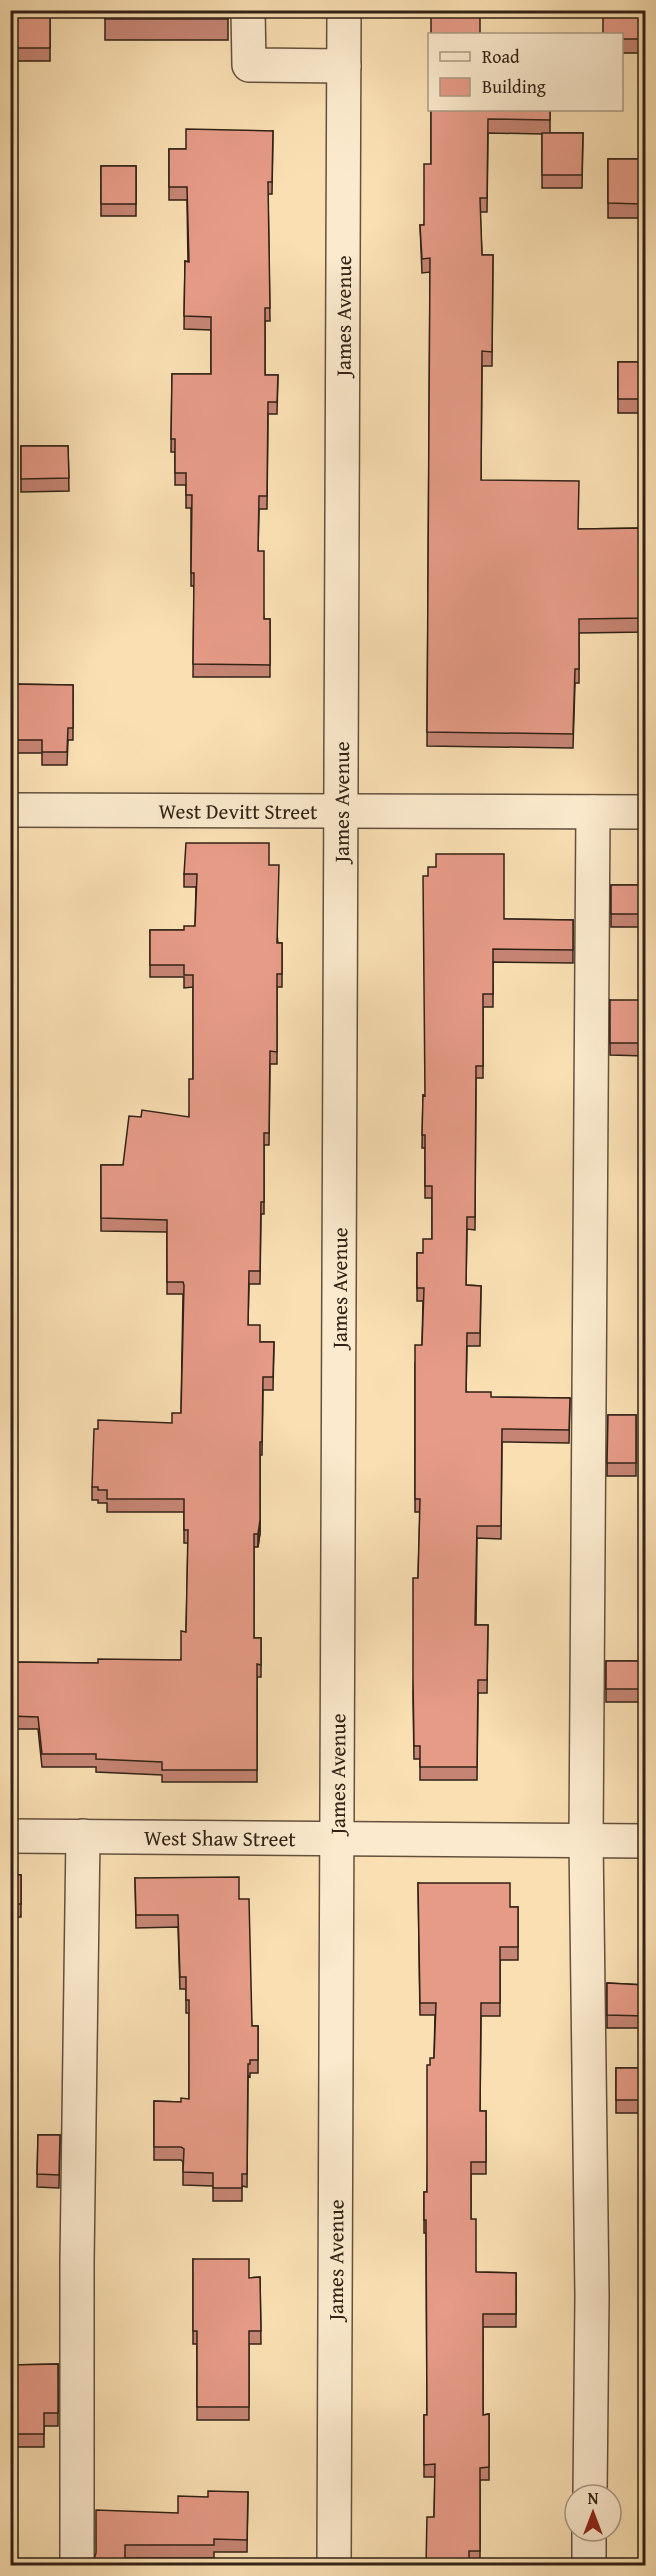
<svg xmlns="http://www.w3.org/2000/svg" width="656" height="2576" font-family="'Gentium Book Plus',serif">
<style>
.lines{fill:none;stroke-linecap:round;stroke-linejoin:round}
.minor-casing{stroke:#63513e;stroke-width:36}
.minor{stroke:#fbeacd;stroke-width:33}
.wall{fill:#c68574;stroke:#312217;stroke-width:1.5}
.shaded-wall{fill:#a16c5e;stroke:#312217;stroke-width:1.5}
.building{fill:#e69b87;stroke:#312217;stroke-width:1.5}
.labels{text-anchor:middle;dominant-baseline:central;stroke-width:5;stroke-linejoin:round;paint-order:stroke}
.street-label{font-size:21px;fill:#312217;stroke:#fbeacd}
</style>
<rect width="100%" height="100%" fill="#f9dfb2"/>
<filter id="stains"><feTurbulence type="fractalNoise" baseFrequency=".00333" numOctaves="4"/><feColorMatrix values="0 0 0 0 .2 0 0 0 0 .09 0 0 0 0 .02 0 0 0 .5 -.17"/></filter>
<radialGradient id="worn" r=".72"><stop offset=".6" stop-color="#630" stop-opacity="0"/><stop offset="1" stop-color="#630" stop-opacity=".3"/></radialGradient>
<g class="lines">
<defs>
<g id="minor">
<path d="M 248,10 L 249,65 L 344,66"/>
<path id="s1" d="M 10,810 L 646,812"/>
<path id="s2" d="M 10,1836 L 646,1841"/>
<path d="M 590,2495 L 592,2296 L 586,1840 L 593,812"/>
<path d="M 77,2566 L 77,2261 L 83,1836"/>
<path id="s3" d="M 334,2566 L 344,10"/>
<path d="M 589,2566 L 589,2531"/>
</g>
</defs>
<use href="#minor" class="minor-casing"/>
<use href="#minor" class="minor"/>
</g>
<path class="wall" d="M 10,10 L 50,10 L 50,61 L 16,61 L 16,91 L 10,91 Z
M 105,10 L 228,10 L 228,40 L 105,40 Z
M 645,10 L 645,53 L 621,53 L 621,34 Z
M 431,110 L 550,110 L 550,133 L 583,133 L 582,188 L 542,188 L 542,134 L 488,133 L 487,212 L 480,212 L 482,255 L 493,255 L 492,366 L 482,366 L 481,480 L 578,529 L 645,528 L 645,632 L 579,633 L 579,683 L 575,683 L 573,748 L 427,746 L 430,272 L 422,273 L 420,225 L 424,225 L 431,164 Z
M 273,131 L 272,194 L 268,194 L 270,321 L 265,321 L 265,375 L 278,375 L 277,414 L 268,414 L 267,509 L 259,509 L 258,551 L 264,619 L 270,619 L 270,677 L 193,677 L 194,586 L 191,586 L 191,508 L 186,508 L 186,485 L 175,485 L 175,452 L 171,452 L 172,374 L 211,374 L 211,330 L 184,329 L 185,261 L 188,262 L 187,200 L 169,200 L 169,149 L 186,149 Z
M 608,159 L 645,159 L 645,210 L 642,210 L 642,218 L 608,218 Z
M 101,166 L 136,166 L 136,216 L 101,216 Z
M 618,362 L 645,362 L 645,413 L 618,413 Z
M 21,446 L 68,446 L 69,491 L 21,492 Z
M 10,684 L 73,685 L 73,740 L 68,740 L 67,765 L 42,765 L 42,753 L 10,753 Z
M 269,865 L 278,943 L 282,943 L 282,987 L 277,987 L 277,1064 L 270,1064 L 269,1145 L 264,1145 L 264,1214 L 261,1214 L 260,1284 L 249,1284 L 248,1325 L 260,1342 L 274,1342 L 273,1390 L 263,1390 L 262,1455 L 260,1455 L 260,1533 L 258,1547 L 254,1547 L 254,1638 L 261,1638 L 261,1677 L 257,1677 L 257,1782 L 162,1782 L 162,1775 L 96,1772 L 96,1767 L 42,1767 L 38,1729 L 10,1729 L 10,1662 L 98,1663 L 181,1660 L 186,1632 L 188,1543 L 184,1543 L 184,1512 L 107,1512 L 107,1503 L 98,1503 L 98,1500 L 92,1500 L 92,1487 L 172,1423 L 181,1413 L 183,1294 L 167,1294 L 167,1232 L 101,1231 L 101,1165 L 123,1165 L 141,1117 L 189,1117 L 193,1079 L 193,987 L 184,988 L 184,977 L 150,977 L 150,930 L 184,930 L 195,926 L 196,887 L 184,887 L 184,874 Z
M 611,885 L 645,885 L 645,927 L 611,927 Z
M 504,919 L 573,920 L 573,963 L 493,962 L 493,1007 L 483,1007 L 483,1078 L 476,1078 L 475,1230 L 467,1229 L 466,1285 L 481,1286 L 480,1346 L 467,1346 L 466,1392 L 491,1397 L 570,1398 L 569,1443 L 502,1442 L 501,1539 L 477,1538 L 476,1625 L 488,1625 L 487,1693 L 478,1693 L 477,1780 L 420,1780 L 420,1759 L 414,1759 L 413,1693 L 418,1578 L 420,1512 L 415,1512 L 415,1363 L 422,1345 L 423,1301 L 417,1301 L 417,1253 L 423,1253 L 432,1239 L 432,1198 L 425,1198 L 425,1148 L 422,1148 L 423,1095 L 425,1096 Z
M 610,1000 L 642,1017 L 645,1017 L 645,1056 L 610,1055 Z
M 608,1415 L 636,1415 L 636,1476 L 607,1476 Z
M 606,1661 L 645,1661 L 645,1702 L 606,1702 Z
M 10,1874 L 21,1875 L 21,1917 L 10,1917 Z
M 135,1878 L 239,1899 L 252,2026 L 258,2026 L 258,2073 L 250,2073 L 250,2077 L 248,2076 L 247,2187 L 242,2186 L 242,2201 L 213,2201 L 213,2186 L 183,2185 L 183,2162 L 181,2160 L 154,2160 L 154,2101 L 181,2102 L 189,2099 L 189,2013 L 186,2013 L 186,1989 L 180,1989 L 178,1927 L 136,1928 Z
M 418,1883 L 510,1907 L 518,1907 L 518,1960 L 500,1960 L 500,2016 L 481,2016 L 480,2111 L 486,2111 L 486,2174 L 471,2174 L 471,2219 L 476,2272 L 516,2273 L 516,2327 L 483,2327 L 483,2415 L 489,2414 L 489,2480 L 480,2480 L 480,2564 L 469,2564 L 434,2517 L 435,2477 L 424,2477 L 424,2415 L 427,2415 L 426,2233 L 424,2233 L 424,2192 L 427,2192 L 430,2065 L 434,2058 L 435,2015 L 420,2015 Z
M 607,1983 L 645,1985 L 645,2028 L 607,2028 Z
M 616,2068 L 645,2068 L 645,2113 L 616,2113 Z
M 38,2135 L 60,2135 L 59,2188 L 37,2187 Z
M 193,2259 L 249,2278 L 260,2277 L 261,2344 L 249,2344 L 249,2420 L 197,2420 L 197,2344 L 193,2344 Z
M 58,2364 L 58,2426 L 44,2426 L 44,2447 L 14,2447 L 13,2438 L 10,2438 L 10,2365 Z
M 248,2492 L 247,2552 L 214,2552 L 214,2558 L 125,2558 L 125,2565 L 92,2565 L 92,2564 L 178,2513 L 208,2497 Z"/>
<path class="shaded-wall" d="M 260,1520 L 260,1533 L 258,1547 L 258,1534 Z"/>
<path class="building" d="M 10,10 L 50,10 L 50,48 L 16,48 L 16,78 L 10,78 Z
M 105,10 L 228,10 L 228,19 L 105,19 Z
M 431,10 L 480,10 L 480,34 L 431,34 Z
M 603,10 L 645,10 L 645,39 L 621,39 L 621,34 L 603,34 Z
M 431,110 L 550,110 L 550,120 L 488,119 L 487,198 L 480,198 L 482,255 L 493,255 L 492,352 L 482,351 L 481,480 L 579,481 L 578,529 L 645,528 L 645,618 L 579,619 L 579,669 L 575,669 L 573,734 L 427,732 L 430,258 L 422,259 L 420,225 L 424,225 L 424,164 L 431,164 Z
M 186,129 L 273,131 L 272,182 L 268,182 L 270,308 L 265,308 L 265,375 L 278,375 L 277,402 L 268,402 L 267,496 L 259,496 L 258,551 L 264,551 L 264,619 L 270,619 L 270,665 L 193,664 L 194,573 L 191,573 L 192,495 L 186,495 L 186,473 L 175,473 L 175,439 L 171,439 L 172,374 L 211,374 L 211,317 L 184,316 L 185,261 L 189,262 L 187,187 L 169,187 L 169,149 L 186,149 Z
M 542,133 L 583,133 L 582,175 L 542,175 Z
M 608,159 L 645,159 L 645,196 L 642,196 L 642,204 L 608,203 Z
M 101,166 L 136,166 L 136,204 L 101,204 Z
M 618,362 L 645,362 L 645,399 L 618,399 Z
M 21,446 L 68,446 L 69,478 L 21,479 Z
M 10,684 L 73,685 L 73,728 L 68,728 L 67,752 L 42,752 L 42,740 L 10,740 Z
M 186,843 L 269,843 L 269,865 L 279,865 L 277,943 L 282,943 L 282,974 L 277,974 L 277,1052 L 270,1051 L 269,1133 L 264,1133 L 264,1202 L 261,1202 L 260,1271 L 249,1271 L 248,1325 L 260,1325 L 260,1342 L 274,1342 L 273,1377 L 263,1377 L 262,1442 L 260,1442 L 260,1520 L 258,1534 L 254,1534 L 254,1638 L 261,1638 L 261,1665 L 257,1664 L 257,1770 L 162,1770 L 162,1762 L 96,1759 L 96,1754 L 42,1754 L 38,1717 L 10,1716 L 10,1662 L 98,1663 L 98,1659 L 181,1660 L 181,1631 L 186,1632 L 188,1530 L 184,1530 L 184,1499 L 107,1499 L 107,1490 L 98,1490 L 98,1487 L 92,1487 L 94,1429 L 98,1429 L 98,1420 L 172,1423 L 172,1413 L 181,1413 L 184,1285 L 183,1282 L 167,1282 L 167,1220 L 101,1218 L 101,1165 L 123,1165 L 129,1116 L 141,1117 L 142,1110 L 189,1117 L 189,1079 L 193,1079 L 193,975 L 184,975 L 184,965 L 150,965 L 150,930 L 184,930 L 184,926 L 195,926 L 197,874 L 184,874 Z
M 436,854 L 504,854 L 504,919 L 573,920 L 573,950 L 493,949 L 493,994 L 483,994 L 483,1066 L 476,1066 L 475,1217 L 467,1217 L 466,1285 L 481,1286 L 480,1333 L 467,1333 L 466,1392 L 491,1392 L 491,1397 L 570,1398 L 569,1430 L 502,1429 L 501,1526 L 477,1526 L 475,1625 L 488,1625 L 487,1680 L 478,1680 L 477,1767 L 420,1767 L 420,1746 L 414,1746 L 413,1680 L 413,1578 L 418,1578 L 420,1499 L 415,1499 L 415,1345 L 422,1345 L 424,1288 L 417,1288 L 417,1253 L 423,1253 L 423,1239 L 432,1239 L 432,1186 L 425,1186 L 425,1135 L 422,1135 L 423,1095 L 425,1096 L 423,876 L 428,876 L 428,867 L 436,867 Z
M 611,885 L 645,885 L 645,914 L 611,914 Z
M 610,1000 L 642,1000 L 642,1017 L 645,1017 L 645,1043 L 610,1043 Z
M 608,1415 L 636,1415 L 636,1463 L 607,1463 Z
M 606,1661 L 645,1661 L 645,1689 L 606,1689 Z
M 10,1874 L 21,1875 L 21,1904 L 10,1904 Z
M 239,1877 L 239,1899 L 249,1899 L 252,2026 L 258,2026 L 258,2060 L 250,2060 L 250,2064 L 248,2064 L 247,2174 L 242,2174 L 242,2188 L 213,2188 L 213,2173 L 183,2172 L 184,2149 L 181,2147 L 154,2147 L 154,2101 L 181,2102 L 181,2098 L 189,2099 L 189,2000 L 186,2000 L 186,1977 L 180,1977 L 178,1915 L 136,1915 L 135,1878 Z
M 418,1883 L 510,1883 L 510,1907 L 518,1907 L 518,1947 L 500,1947 L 500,2003 L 481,2003 L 480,2111 L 486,2111 L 486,2162 L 471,2162 L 471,2219 L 476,2219 L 476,2272 L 516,2273 L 516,2314 L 483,2314 L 483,2415 L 489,2414 L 489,2467 L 480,2468 L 480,2551 L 469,2551 L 469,2565 L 426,2565 L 427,2517 L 434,2517 L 435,2464 L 424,2465 L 424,2415 L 427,2415 L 426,2220 L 424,2220 L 424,2192 L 427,2192 L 427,2065 L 430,2065 L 430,2058 L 434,2058 L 436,2003 L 420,2003 Z
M 607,1983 L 645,1985 L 645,2016 L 607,2015 Z
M 616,2068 L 645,2068 L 645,2100 L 616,2100 Z
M 10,2083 L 11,2130 L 10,2130 Z
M 38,2135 L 60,2135 L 59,2175 L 37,2174 Z
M 193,2259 L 249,2259 L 249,2278 L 260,2277 L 261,2331 L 249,2331 L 249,2407 L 197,2407 L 197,2331 L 193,2331 Z
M 58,2364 L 58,2413 L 44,2413 L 44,2434 L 14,2434 L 13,2426 L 10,2426 L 10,2365 Z
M 208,2491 L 248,2492 L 247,2540 L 214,2539 L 214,2545 L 125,2545 L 125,2565 L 92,2564 L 96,2553 L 96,2510 L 178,2513 L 178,2496 L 208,2497 Z"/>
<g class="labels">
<g class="street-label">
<text stroke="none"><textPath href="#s3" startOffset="2250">James Avenue</textPath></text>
<text stroke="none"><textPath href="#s3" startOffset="1764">James Avenue</textPath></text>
<text stroke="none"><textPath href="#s1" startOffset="228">West Devitt Street</textPath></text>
<text stroke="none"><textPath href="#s3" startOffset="1278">James Avenue</textPath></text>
<text stroke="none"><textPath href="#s3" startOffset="792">James Avenue</textPath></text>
<text stroke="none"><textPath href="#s2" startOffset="210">West Shaw Street</textPath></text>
<text stroke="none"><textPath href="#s3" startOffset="306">James Avenue</textPath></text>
</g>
</g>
<rect width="656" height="2576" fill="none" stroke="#f9dfb2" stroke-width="36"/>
<rect x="12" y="12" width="632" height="2552" fill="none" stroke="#312217" stroke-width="3"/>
<rect x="18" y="18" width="620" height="2540" fill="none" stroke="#312217" stroke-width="1.5"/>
<rect x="428" y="33" width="195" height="78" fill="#fbeacd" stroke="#aa9a84" stroke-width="1.5"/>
<rect x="440" y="52" width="30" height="9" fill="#fbeacd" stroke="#aa9a84" stroke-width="1.5"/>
<text x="482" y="63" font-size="18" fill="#312217">Road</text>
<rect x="440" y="78" width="30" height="18" fill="#e69b87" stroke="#aa9a84" stroke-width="1.5"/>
<text x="482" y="93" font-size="18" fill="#312217">Building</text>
<g transform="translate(593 2513)"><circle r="28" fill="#fbeacd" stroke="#aa9a84" stroke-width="1.5"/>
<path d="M0-4.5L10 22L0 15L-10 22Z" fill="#8f2418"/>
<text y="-9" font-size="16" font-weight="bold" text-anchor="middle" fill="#312217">N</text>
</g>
<rect width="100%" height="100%" filter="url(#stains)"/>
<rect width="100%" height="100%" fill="url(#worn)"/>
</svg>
